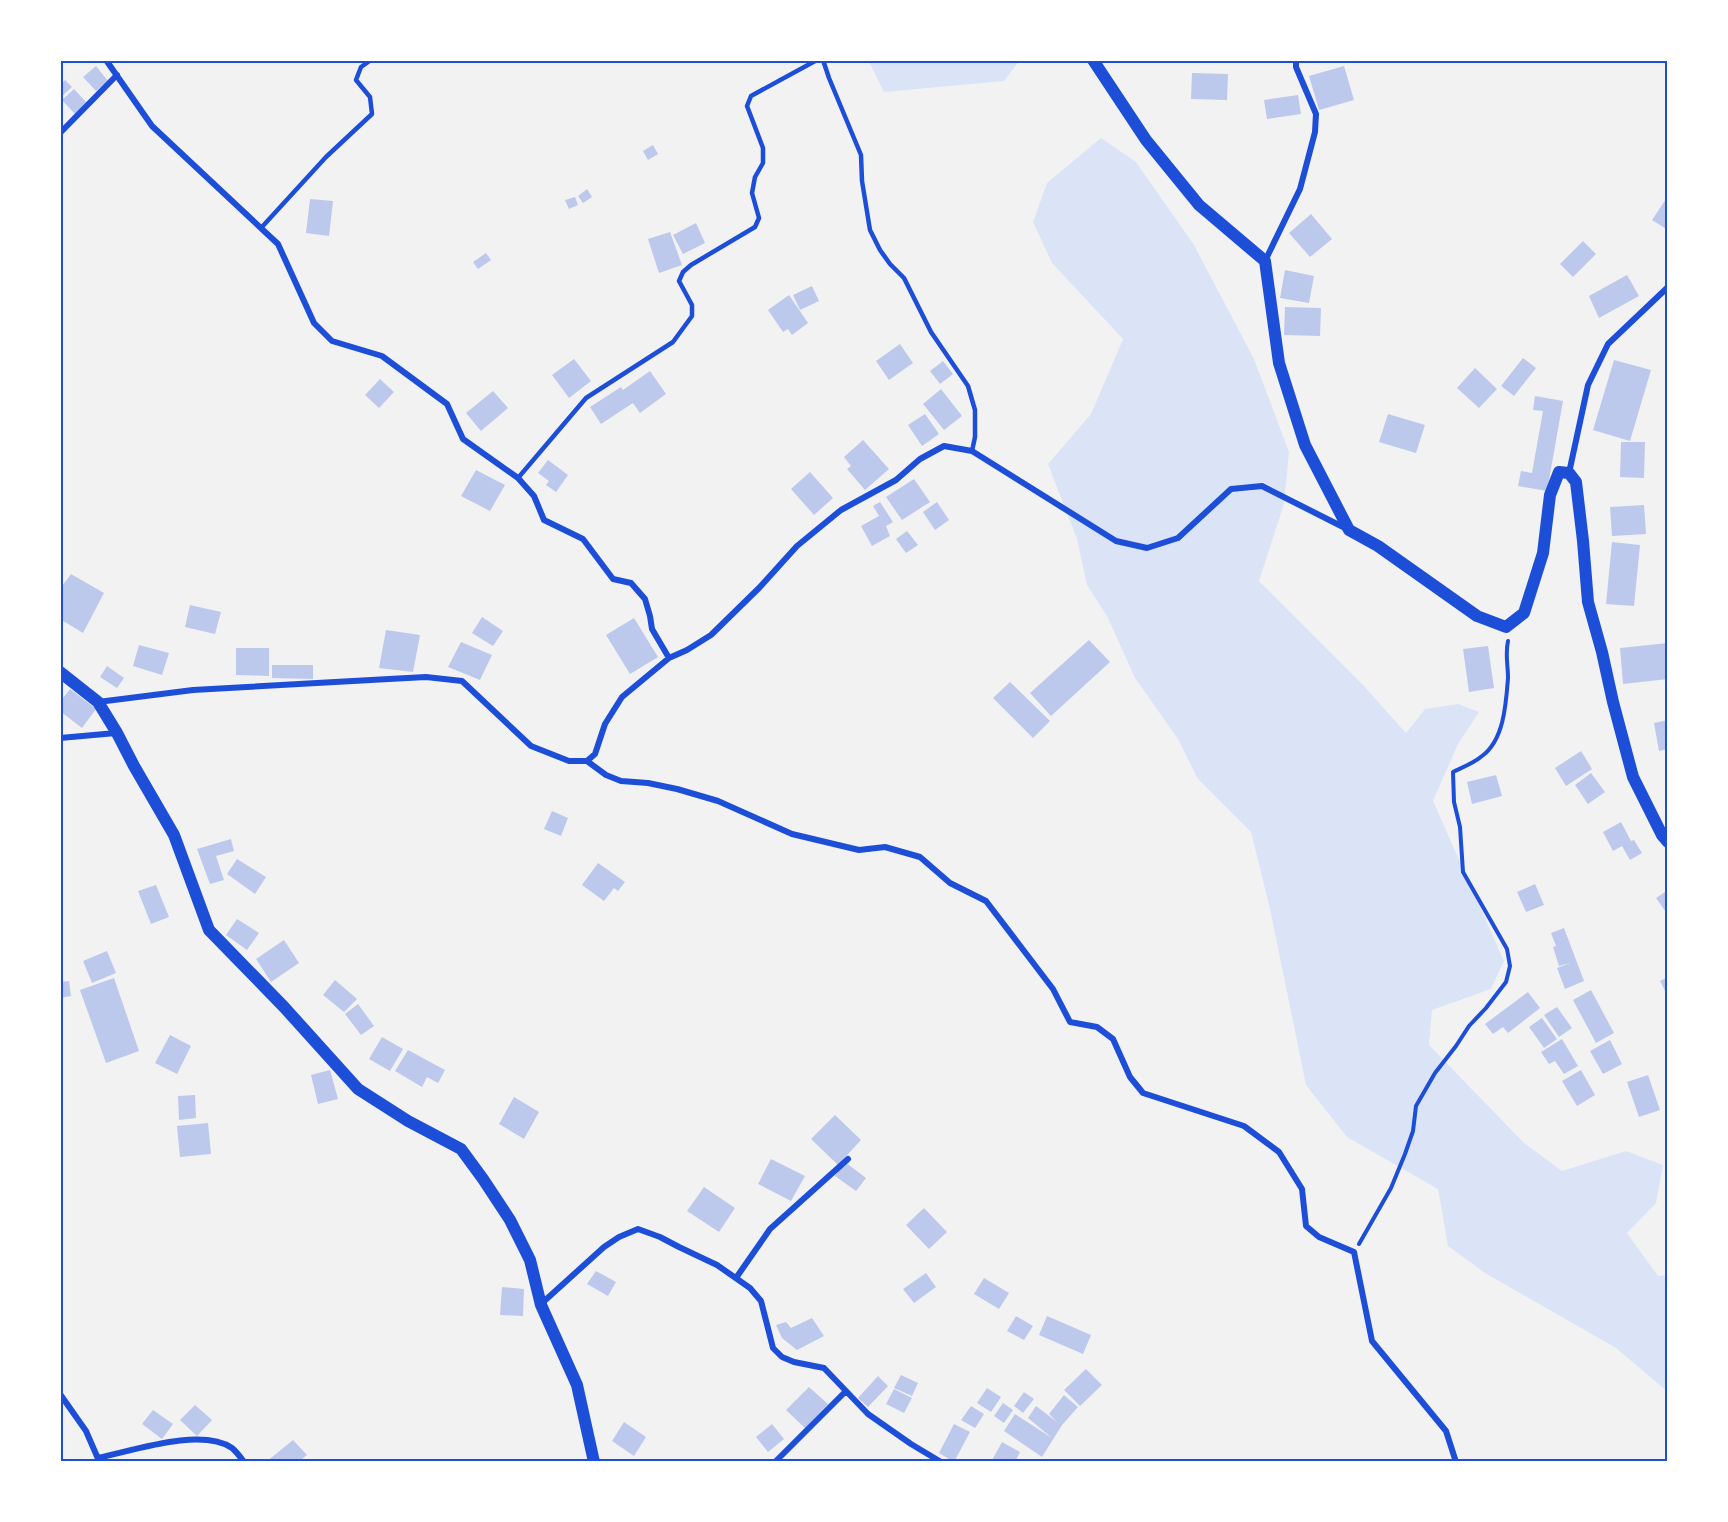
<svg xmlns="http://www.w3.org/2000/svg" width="1728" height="1522" font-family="'IBM Plex Sans',sans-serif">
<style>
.green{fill:#dbe4f7}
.building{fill:#bdc9ec}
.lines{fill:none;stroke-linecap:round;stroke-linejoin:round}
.path{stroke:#1d4ed8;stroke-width:4}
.service{stroke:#1d4ed8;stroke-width:4.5}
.minor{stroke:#1d4ed8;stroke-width:6}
.secondary{stroke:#1d4ed8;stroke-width:12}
.neatline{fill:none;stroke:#1d4ed8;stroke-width:2}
</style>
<rect width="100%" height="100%" fill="#f2f2f2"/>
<path class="green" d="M 868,60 L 1020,60 L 1004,81 L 884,92 Z
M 1101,138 L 1136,162 L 1194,245 L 1254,359 L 1289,452 L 1284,504 L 1259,581 L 1363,685 L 1406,733 L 1425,709 L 1458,704 L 1479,712 L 1458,744 L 1433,801 L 1504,961 L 1491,989 L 1432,1010 L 1429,1045 L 1524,1143 L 1562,1171 L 1626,1151 L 1663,1165 L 1656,1203 L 1627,1233 L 1658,1276 L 1668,1275 L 1668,1392 L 1616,1348 L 1485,1273 L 1448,1246 L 1438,1189 L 1347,1137 L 1306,1085 L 1270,909 L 1251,832 L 1198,779 L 1178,739 L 1135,678 L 1107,616 L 1087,585 L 1077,539 L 1048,464 L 1091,414 L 1123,339 L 1052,263 L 1033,222 L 1047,183 Z"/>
<path class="building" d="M 96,66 L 108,81 L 96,91 L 83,77 Z
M 1344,66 L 1354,100 L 1319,110 L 1309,76 Z
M 1192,73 L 1228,74 L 1227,100 L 1191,99 Z
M 65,80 L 72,87 L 60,98 L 60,85 Z
M 74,89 L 87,103 L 75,114 L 62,100 Z
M 1298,95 L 1301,114 L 1267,119 L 1264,100 Z
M 653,145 L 658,154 L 648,160 L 643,151 Z
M 587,189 L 592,197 L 583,203 L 578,196 Z
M 1668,196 L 1668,230 L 1652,220 Z
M 575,197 L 578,205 L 569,209 L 565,200 Z
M 310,199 L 333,201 L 329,236 L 306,233 Z
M 1311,214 L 1332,239 L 1310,257 L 1289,233 Z
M 696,223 L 705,243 L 683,254 L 673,235 Z
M 670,232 L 682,265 L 659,273 L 648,239 Z
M 1583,241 L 1596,254 L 1573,277 L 1560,264 Z
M 486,253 L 491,260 L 478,269 L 473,262 Z
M 1285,270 L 1314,276 L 1309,303 L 1280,298 Z
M 1627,275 L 1639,296 L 1599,318 L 1589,296 Z
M 812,286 L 819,301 L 800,310 L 793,295 Z
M 789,295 L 808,323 L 792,335 L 788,329 L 783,332 L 768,310 Z
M 1285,307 L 1321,308 L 1320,336 L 1284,335 Z
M 900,344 L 913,363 L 889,380 L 876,361 Z
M 1523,358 L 1536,368 L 1514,396 L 1501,386 Z
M 574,359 L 591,381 L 569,398 L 552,375 Z
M 1614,360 L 1651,370 L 1630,441 L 1593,430 Z
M 943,361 L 953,374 L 940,384 L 930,371 Z
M 1475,368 L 1497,389 L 1479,408 L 1457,388 Z
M 650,371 L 666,394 L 640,413 L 633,403 L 601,424 L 590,407 L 621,387 L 623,390 Z
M 380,379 L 394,392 L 379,408 L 365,395 Z
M 941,389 L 962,416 L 944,430 L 923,404 Z
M 493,391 L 508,408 L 481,431 L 466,413 Z
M 1535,396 L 1563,401 L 1547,491 L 1518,486 L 1521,471 L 1532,473 L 1543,411 L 1533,410 Z
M 925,414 L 939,434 L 922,446 L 908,425 Z
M 1388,414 L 1425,425 L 1416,453 L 1379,442 Z
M 863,440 L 889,469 L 865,490 L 847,469 L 851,466 L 844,457 Z
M 1621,442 L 1645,442 L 1644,478 L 1620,477 Z
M 548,460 L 568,475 L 556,492 L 546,485 L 549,481 L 538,473 Z
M 476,470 L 505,485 L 490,511 L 461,496 Z
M 810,472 L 833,498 L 814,515 L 791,489 Z
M 914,479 L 930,502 L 902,520 L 886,497 Z
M 880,502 L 893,522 L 886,526 L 890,536 L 872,546 L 861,526 L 879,516 L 873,506 Z
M 937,502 L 949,520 L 935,530 L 923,512 Z
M 1644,505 L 1646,534 L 1612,536 L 1610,507 Z
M 907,531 L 918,545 L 906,553 L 896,539 Z
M 1612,542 L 1640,545 L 1634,606 L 1606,604 Z
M 71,574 L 104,593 L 83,633 L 60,619 L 60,589 Z
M 190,605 L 221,612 L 215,634 L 185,627 Z
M 482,617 L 503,631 L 493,646 L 472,633 Z
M 634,618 L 658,657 L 630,674 L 606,635 Z
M 386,630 L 420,635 L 413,672 L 379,668 Z
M 1089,640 L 1110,662 L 1051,716 L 1030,693 Z
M 461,642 L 492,655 L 480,680 L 448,667 Z
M 1668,643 L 1668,679 L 1623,684 L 1620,648 Z
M 139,645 L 169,653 L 162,675 L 133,666 Z
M 1488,646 L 1494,688 L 1469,692 L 1463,649 Z
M 236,648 L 269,648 L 269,676 L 236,675 Z
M 272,665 L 313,665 L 313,679 L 272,678 Z
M 107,666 L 124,678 L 117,688 L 100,677 Z
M 1010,682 L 1050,721 L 1033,738 L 993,698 Z
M 70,689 L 96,709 L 82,728 L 60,711 L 60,702 Z
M 1668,720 L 1668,749 L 1659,751 L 1654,723 Z
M 1581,751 L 1592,769 L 1566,786 L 1555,768 Z
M 1591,773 L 1605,792 L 1588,804 L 1575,785 Z
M 1496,775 L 1502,796 L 1472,804 L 1467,782 Z
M 552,811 L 568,818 L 561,836 L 544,829 Z
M 1621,822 L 1631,841 L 1634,840 L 1642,853 L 1630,860 L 1622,846 L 1613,851 L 1603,832 Z
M 231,839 L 234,851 L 216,856 L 224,880 L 210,884 L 197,849 Z
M 237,859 L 266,877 L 255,894 L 227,874 Z
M 598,863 L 625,882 L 618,891 L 614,888 L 604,901 L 582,885 Z
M 1535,884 L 1544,905 L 1526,912 L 1517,892 Z
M 156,885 L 169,917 L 151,924 L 138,891 Z
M 1668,890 L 1668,915 L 1656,898 Z
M 237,919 L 259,933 L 247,950 L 226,935 Z
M 1564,928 L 1584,981 L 1565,989 L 1557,968 L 1570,963 L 1559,966 L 1553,947 L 1556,946 L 1551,933 Z
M 284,940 L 299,963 L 271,982 L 256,959 Z
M 107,951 L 116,973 L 92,983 L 83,961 Z
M 1668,977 L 1668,997 L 1660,981 Z
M 114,978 L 139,1051 L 106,1063 L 80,990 Z
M 335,980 L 357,999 L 344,1012 L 323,995 Z
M 69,981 L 71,996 L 60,998 L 60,982 Z
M 1591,990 L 1614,1033 L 1596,1043 L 1573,1000 Z
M 1528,992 L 1540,1008 L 1508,1033 L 1503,1027 L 1493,1034 L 1485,1024 Z
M 358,1004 L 374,1026 L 361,1035 L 345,1014 Z
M 1557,1007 L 1572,1028 L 1559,1037 L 1544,1015 Z
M 1542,1018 L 1557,1039 L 1544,1048 L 1529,1027 Z
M 170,1035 L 191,1046 L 177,1074 L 155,1063 Z
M 382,1037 L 403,1049 L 390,1071 L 369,1059 Z
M 1562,1039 L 1578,1066 L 1564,1074 L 1555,1061 L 1549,1064 L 1541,1052 Z
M 1610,1040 L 1622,1064 L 1603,1074 L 1590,1051 Z
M 408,1050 L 445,1070 L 438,1083 L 427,1077 L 422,1087 L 395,1071 Z
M 330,1070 L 338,1099 L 318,1104 L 311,1075 Z
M 1581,1070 L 1595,1095 L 1577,1106 L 1562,1081 Z
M 1648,1075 L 1660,1110 L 1639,1117 L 1627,1082 Z
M 195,1095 L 196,1118 L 179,1120 L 178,1096 Z
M 514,1097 L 539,1112 L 524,1139 L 499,1124 Z
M 835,1115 L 861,1140 L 838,1165 L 811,1139 Z
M 208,1123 L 211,1154 L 180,1157 L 177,1126 Z
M 771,1159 L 805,1176 L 791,1201 L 758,1184 Z
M 845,1162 L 866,1178 L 856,1191 L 835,1176 Z
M 704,1187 L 735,1208 L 719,1232 L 687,1211 Z
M 924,1208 L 947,1232 L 929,1249 L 906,1225 Z
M 596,1271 L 616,1282 L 608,1296 L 587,1284 Z
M 926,1273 L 936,1287 L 914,1303 L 903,1289 Z
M 984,1278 L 1009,1293 L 999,1309 L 974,1294 Z
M 502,1287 L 524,1289 L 523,1316 L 500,1315 Z
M 1016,1316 L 1033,1326 L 1024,1340 L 1007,1331 Z
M 1047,1316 L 1091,1335 L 1083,1354 L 1039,1335 Z
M 812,1318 L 824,1336 L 797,1350 L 782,1338 L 776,1325 L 786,1322 L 791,1328 Z
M 1086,1369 L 1102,1385 L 1080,1406 L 1064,1390 Z
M 901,1375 L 918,1383 L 912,1396 L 894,1388 Z
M 878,1376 L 888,1386 L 868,1407 L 858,1398 Z
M 809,1387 L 828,1404 L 805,1428 L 786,1410 Z
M 987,1388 L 1001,1397 L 991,1412 L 977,1403 Z
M 894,1389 L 912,1398 L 904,1413 L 886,1404 Z
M 1024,1392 L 1034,1399 L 1023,1413 L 1014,1406 Z
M 1064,1395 L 1078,1407 L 1062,1425 L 1042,1457 L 1004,1431 L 1015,1414 L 1052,1438 L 1028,1418 L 1036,1406 L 1057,1422 L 1049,1414 Z
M 1003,1403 L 1013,1410 L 1004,1423 L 994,1416 Z
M 195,1405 L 212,1420 L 197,1436 L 180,1420 Z
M 971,1406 L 984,1414 L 975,1428 L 961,1420 Z
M 153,1410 L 173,1424 L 162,1439 L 142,1424 Z
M 624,1422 L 646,1437 L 634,1456 L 612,1441 Z
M 772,1424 L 784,1439 L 768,1452 L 756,1437 Z
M 954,1424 L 970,1432 L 954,1462 L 939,1453 Z
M 293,1440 L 307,1455 L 298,1462 L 266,1462 Z
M 1002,1442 L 1020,1452 L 1015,1462 L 991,1462 Z"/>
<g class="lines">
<path class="path" d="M 1359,1244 L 1391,1188 L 1405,1154 L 1413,1131 L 1416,1106 L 1435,1073 L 1456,1046 L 1469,1026 L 1486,1008 L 1506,982 L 1510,966 L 1507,949 L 1463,872 L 1460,827 L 1454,802 L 1453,772 C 1463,767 1474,763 1482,756 C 1504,740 1506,704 1508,678 C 1508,665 1505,654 1508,641"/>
<path class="service" d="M 823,60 L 829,78 L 861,155 L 862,181 L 870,230 L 880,250 L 890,264 L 904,278 L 931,332 L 968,386 L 975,410 L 975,437 L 972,451
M 261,228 L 326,157 L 372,114 L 370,97 L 356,80 L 361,67 L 371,60
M 518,478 L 586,398 L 673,342 L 692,316 L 692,305 L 679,281 L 683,272 L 691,265 L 755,227 L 759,218 L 752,193 L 755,177 L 763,163 L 763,148 L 747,106 L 751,96 L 817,60"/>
<path class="minor" d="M 106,60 L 152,126 L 278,244 L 314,323 L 332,341 L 382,356 L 447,404 L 463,439 L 518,478 L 534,496 L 544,520 L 583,539 L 613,579 L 631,583 L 645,599 L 650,616 L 652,629 L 669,658 L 687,650 L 711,635 L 759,588 L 797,546 L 841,510 L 896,480 L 920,459 L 944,446 L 972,451 L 1116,541 L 1147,548 L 1178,538 L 1231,489 L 1262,486 L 1345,528
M 60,133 L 117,75
M 1265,261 L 1300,189 L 1315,132 L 1316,114 L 1296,67 L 1296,60
M 1569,473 L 1588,385 L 1608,344 L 1668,287
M 98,702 L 193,690 L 389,679 L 426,677 L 462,681 L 531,746 L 569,761 L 587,761 L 595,754 L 605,724 L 622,697 L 669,658
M 60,738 L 116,733
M 587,761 L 606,775 L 621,781 L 648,783 L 677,789 L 718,801 L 792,834 L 859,850 L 885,847 L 920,857 L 950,883 L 986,901 L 1053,989 L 1070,1022 L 1097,1027 L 1113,1039 L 1130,1077 L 1143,1093 L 1244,1126 L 1279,1152 L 1302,1189 L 1306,1226 L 1319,1237 L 1354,1252 L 1372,1341 L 1446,1431 L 1456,1462
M 736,1278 L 770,1229 L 848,1159
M 541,1304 L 604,1247 L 619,1237 L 638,1229 L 660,1237 L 679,1247 L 717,1265 L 750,1288 L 761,1301 L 773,1348 L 782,1357 L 794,1362 L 824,1368 L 868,1414 L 911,1444 L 941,1462
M 60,1394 L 86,1431 L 99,1461
M 98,1458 C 132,1451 201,1427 232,1448 C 236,1451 241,1458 244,1462
M 775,1462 L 846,1391"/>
<path class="secondary" d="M 1093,60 L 1146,140 L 1199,205 L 1265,261 L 1279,363 L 1305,445 L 1349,530 L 1378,546 L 1477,616 L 1506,627 L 1524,613 L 1543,553 L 1550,495 L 1559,472 L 1569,473 L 1576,482 L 1583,541 L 1588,602 L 1602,652 L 1613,702 L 1633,777 L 1662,835 L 1668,842
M 60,672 L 98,702 L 117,733 L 134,766 L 174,835 L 209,930 L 284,1007 L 358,1089 L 408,1121 L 461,1149 L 483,1179 L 510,1220 L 530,1260 L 541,1305 L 577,1385 L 594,1462"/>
</g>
<rect width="1728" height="1522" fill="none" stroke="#ffffff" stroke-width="123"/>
<rect x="62" y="62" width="1604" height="1398" class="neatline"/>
</svg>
